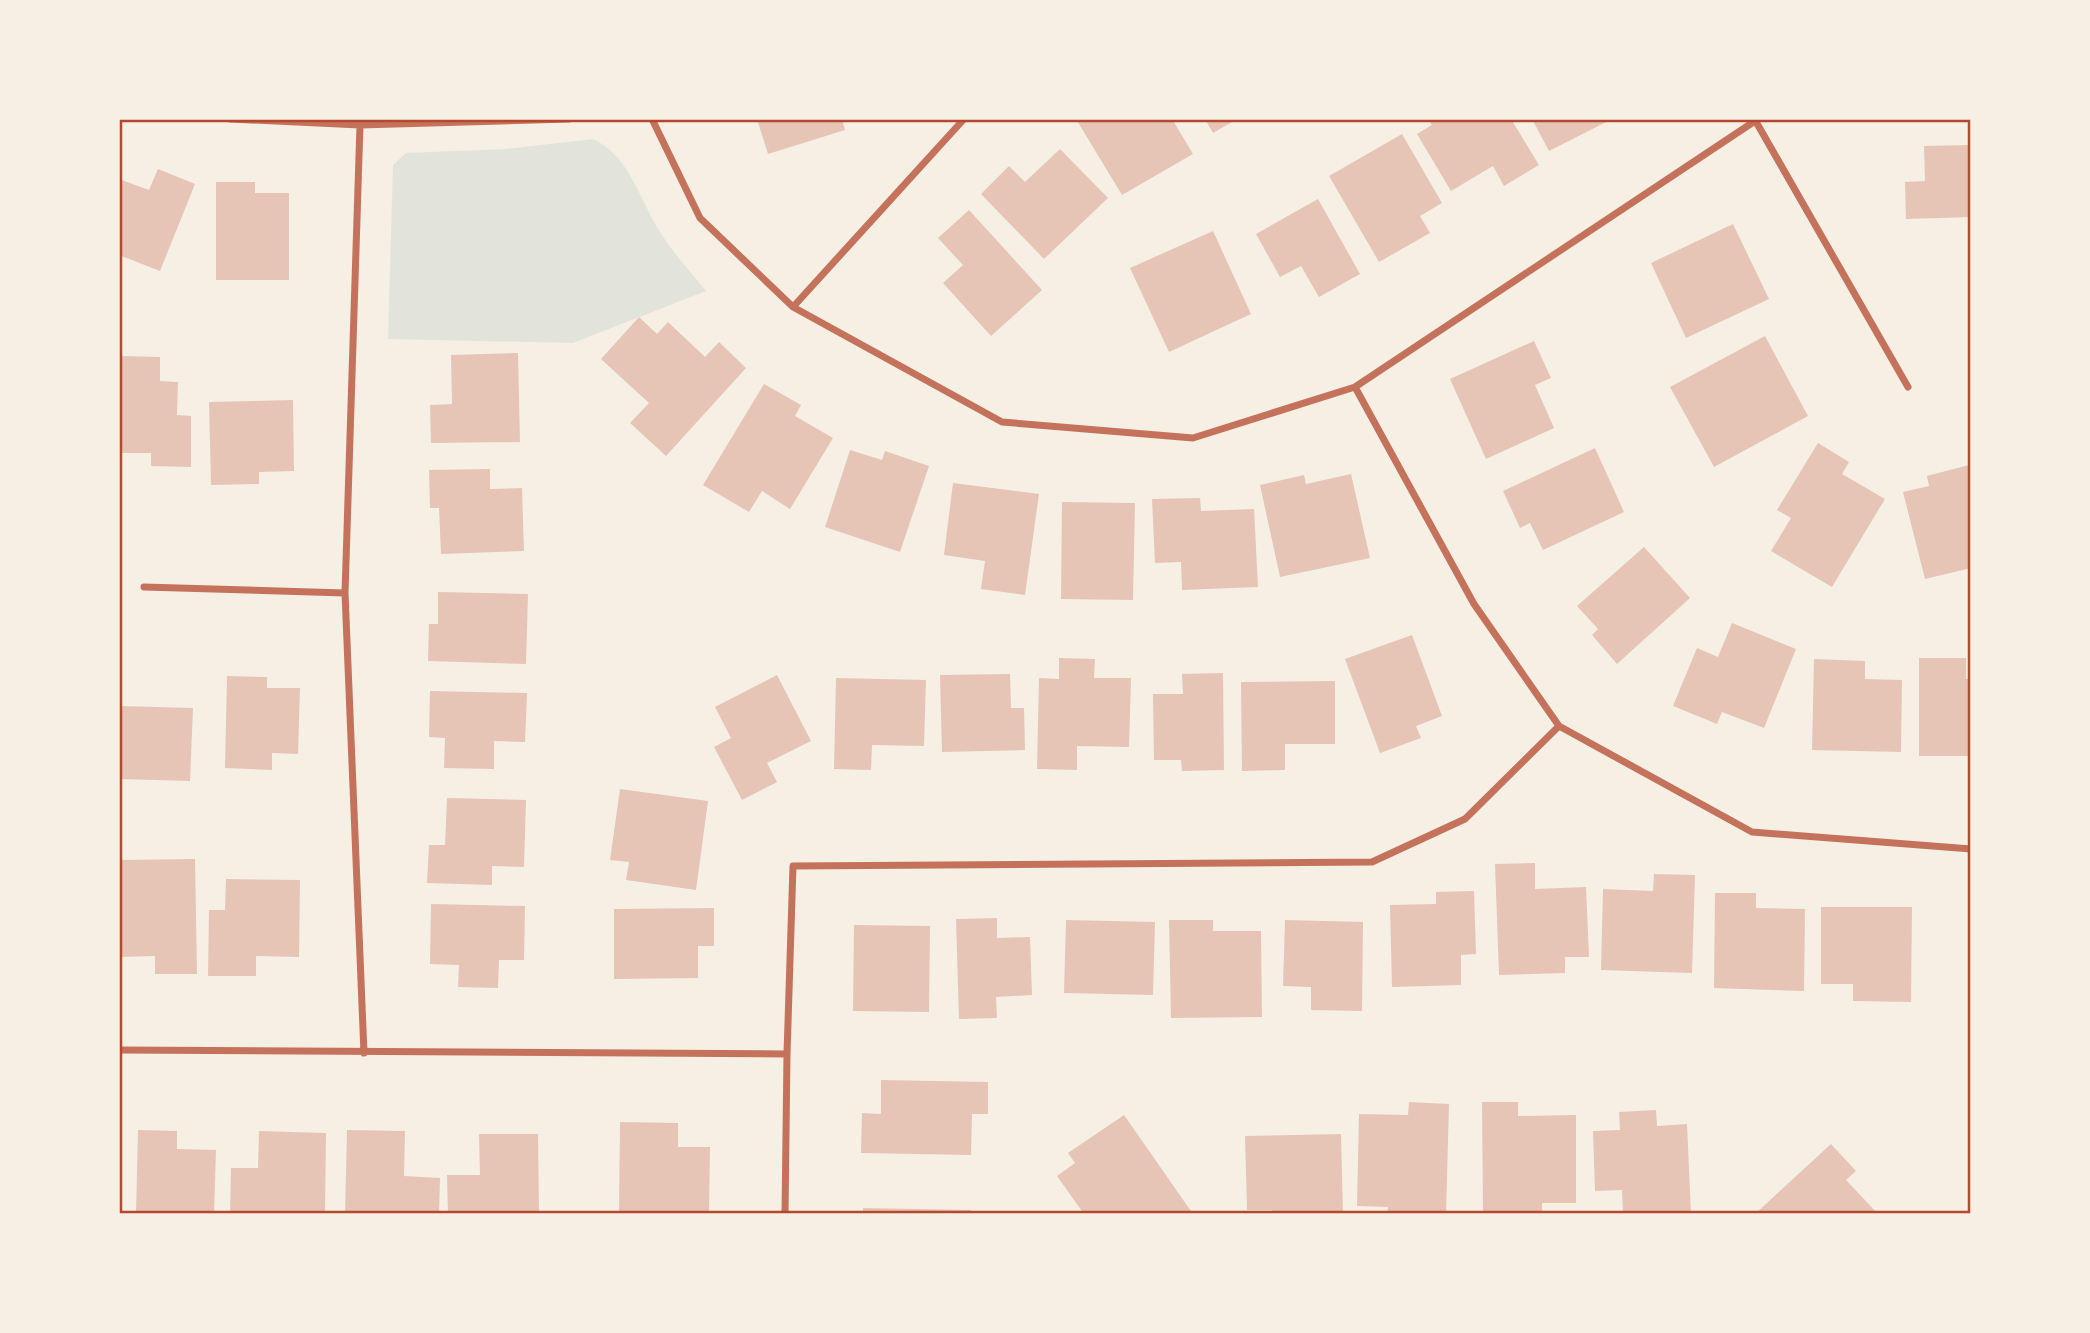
<svg xmlns="http://www.w3.org/2000/svg" width="2090" height="1333" font-family="Helvetica,sans-serif">
<style>
.green{fill:#e2e4dc}
.building{fill:#e6c5b7}
.lines{fill:none;stroke-linecap:round;stroke-linejoin:round}
.minor{stroke:#c5725c;stroke-width:7}
.neatline{fill:none;stroke:#b5482f;stroke-width:2.5}
</style>
<rect width="100%" height="100%" fill="#f6efe4"/>
<path class="green" d="M 593,139 C 632,158 639,201 662,235 C 674,254 691,272 706,291 L 573,343 L 388,339 L 393,165 L 406,153 L 506,149 Z"/>
<path class="building" d="M 757,119 L 842,119 L 845,130 L 768,154 Z
M 1076,119 L 1172,119 L 1193,154 L 1122,195 Z
M 1205,119 L 1237,119 L 1213,133 Z
M 1428,119 L 1511,119 L 1539,165 L 1504,186 L 1493,166 L 1451,191 L 1417,134 L 1432,125 Z
M 1532,119 L 1612,119 L 1549,151 Z
M 1402,134 L 1442,203 L 1420,216 L 1430,233 L 1379,262 L 1329,176 Z
M 1971,145 L 1971,217 L 1906,219 L 1905,182 L 1925,181 L 1924,146 Z
M 1060,149 L 1108,198 L 1044,259 L 981,194 L 1009,166 L 1025,182 Z
M 158,169 L 195,184 L 160,271 L 119,255 L 119,179 L 149,190 Z
M 216,182 L 255,182 L 255,193 L 289,193 L 289,280 L 216,280 Z
M 1318,199 L 1360,274 L 1319,297 L 1301,266 L 1280,277 L 1256,234 Z
M 969,210 L 1042,290 L 991,336 L 943,283 L 963,265 L 938,238 Z
M 1733,224 L 1769,299 L 1686,338 L 1651,263 Z
M 1213,231 L 1251,314 L 1169,352 L 1130,268 Z
M 639,317 L 657,334 L 668,322 L 705,357 L 719,342 L 746,368 L 666,456 L 630,423 L 649,403 L 601,359 Z
M 1765,336 L 1808,416 L 1714,467 L 1670,387 Z
M 1534,341 L 1551,378 L 1535,385 L 1554,428 L 1486,459 L 1450,379 Z
M 518,353 L 520,442 L 431,443 L 430,405 L 452,404 L 451,355 Z
M 120,356 L 160,357 L 160,381 L 178,382 L 177,415 L 191,416 L 191,467 L 151,466 L 151,453 L 119,453 Z
M 764,384 L 801,405 L 795,416 L 833,438 L 790,509 L 762,491 L 749,512 L 703,485 Z
M 293,400 L 294,471 L 259,472 L 259,484 L 211,485 L 209,402 Z
M 1818,443 L 1849,462 L 1842,474 L 1885,499 L 1832,587 L 1771,551 L 1791,518 L 1777,510 Z
M 1595,448 L 1624,512 L 1543,550 L 1530,523 L 1520,528 L 1503,491 Z
M 850,450 L 882,460 L 885,451 L 929,466 L 900,552 L 825,527 Z
M 1969,465 L 1971,568 L 1925,579 L 1903,492 L 1929,486 L 1927,476 Z
M 490,469 L 490,489 L 522,488 L 524,551 L 441,554 L 439,508 L 430,508 L 429,470 Z
M 1351,474 L 1370,558 L 1280,577 L 1260,485 L 1304,475 L 1306,484 Z
M 953,483 L 1039,494 L 1025,595 L 981,589 L 985,561 L 944,555 Z
M 1200,498 L 1201,511 L 1254,509 L 1258,587 L 1182,590 L 1181,562 L 1155,563 L 1152,499 Z
M 1062,502 L 1135,503 L 1133,600 L 1061,599 Z
M 1644,547 L 1690,598 L 1617,664 L 1592,635 L 1598,629 L 1577,606 Z
M 438,592 L 528,594 L 526,664 L 428,661 L 429,624 L 438,624 Z
M 1732,623 L 1796,649 L 1764,728 L 1722,712 L 1717,724 L 1673,706 L 1697,648 L 1718,657 Z
M 1412,635 L 1442,716 L 1416,726 L 1421,738 L 1380,753 L 1345,659 Z
M 1059,658 L 1095,659 L 1094,678 L 1131,678 L 1129,747 L 1077,746 L 1077,770 L 1037,769 L 1039,678 L 1059,679 Z
M 1919,658 L 1966,658 L 1966,679 L 1971,679 L 1971,756 L 1919,756 Z
M 1814,659 L 1865,661 L 1865,679 L 1902,680 L 1901,752 L 1812,750 Z
M 1223,673 L 1224,770 L 1182,771 L 1181,760 L 1154,760 L 1153,694 L 1183,694 L 1182,674 Z
M 1010,674 L 1011,708 L 1024,708 L 1025,750 L 942,752 L 940,675 Z
M 777,675 L 811,741 L 767,763 L 777,782 L 742,800 L 714,747 L 731,738 L 715,707 Z
M 227,676 L 267,677 L 267,688 L 300,688 L 298,754 L 272,753 L 272,770 L 225,768 Z
M 836,678 L 926,680 L 924,746 L 872,745 L 871,770 L 834,769 Z
M 1335,681 L 1335,744 L 1285,744 L 1285,770 L 1242,771 L 1241,682 Z
M 430,691 L 527,693 L 525,742 L 494,741 L 494,769 L 444,768 L 445,738 L 429,737 Z
M 119,706 L 193,708 L 190,781 L 119,779 Z
M 620,789 L 708,801 L 696,890 L 626,880 L 629,862 L 610,860 Z
M 447,798 L 526,800 L 524,867 L 492,866 L 492,885 L 427,883 L 429,845 L 445,845 Z
M 195,859 L 197,974 L 155,974 L 155,956 L 119,957 L 119,860 Z
M 1535,863 L 1535,889 L 1586,887 L 1589,957 L 1565,957 L 1565,973 L 1499,975 L 1495,864 Z
M 1654,874 L 1695,875 L 1692,973 L 1601,970 L 1603,889 L 1653,891 Z
M 226,879 L 300,880 L 299,957 L 256,956 L 256,976 L 208,976 L 209,910 L 225,910 Z
M 1474,891 L 1476,954 L 1461,955 L 1461,985 L 1392,987 L 1390,905 L 1436,904 L 1436,892 Z
M 1715,893 L 1756,893 L 1756,908 L 1805,909 L 1804,991 L 1714,988 Z
M 431,904 L 525,906 L 524,960 L 499,960 L 498,988 L 458,987 L 459,965 L 430,964 Z
M 1821,907 L 1912,907 L 1911,1002 L 1853,1001 L 1853,984 L 1821,984 Z
M 714,908 L 714,946 L 698,946 L 698,978 L 614,979 L 614,909 Z
M 997,918 L 997,938 L 1030,937 L 1032,995 L 996,997 L 997,1018 L 959,1019 L 956,919 Z
M 1066,920 L 1155,922 L 1153,995 L 1064,993 Z
M 1169,920 L 1213,920 L 1213,931 L 1261,931 L 1262,1017 L 1171,1018 Z
M 1285,920 L 1363,922 L 1362,1011 L 1311,1010 L 1311,987 L 1283,986 Z
M 854,925 L 930,926 L 929,1012 L 853,1011 Z
M 881,1080 L 988,1082 L 988,1114 L 972,1114 L 971,1155 L 861,1153 L 862,1113 L 881,1114 Z
M 1409,1102 L 1449,1104 L 1446,1214 L 1387,1214 L 1388,1207 L 1357,1206 L 1359,1114 L 1408,1115 Z
M 1482,1102 L 1518,1102 L 1518,1116 L 1576,1115 L 1576,1203 L 1542,1203 L 1542,1214 L 1483,1214 Z
M 1656,1110 L 1657,1126 L 1687,1124 L 1691,1214 L 1623,1214 L 1622,1190 L 1595,1191 L 1593,1131 L 1620,1130 L 1619,1112 Z
M 1124,1115 L 1193,1214 L 1084,1214 L 1057,1176 L 1075,1163 L 1068,1153 Z
M 620,1122 L 678,1123 L 678,1147 L 710,1147 L 709,1213 L 619,1212 Z
M 138,1130 L 177,1131 L 177,1149 L 216,1150 L 214,1214 L 136,1214 Z
M 347,1130 L 405,1131 L 404,1176 L 440,1178 L 439,1214 L 345,1214 Z
M 259,1131 L 326,1133 L 325,1214 L 230,1214 L 231,1168 L 258,1168 Z
M 479,1134 L 538,1134 L 539,1214 L 448,1214 L 447,1175 L 480,1175 Z
M 1341,1134 L 1343,1214 L 1272,1214 L 1272,1210 L 1247,1210 L 1245,1136 Z
M 1831,1144 L 1856,1171 L 1846,1180 L 1878,1214 L 1755,1214 Z
M 863,1208 L 971,1210 L 971,1214 L 863,1214 Z"/>
<g class="lines">
<path class="minor" d="M 230,119 L 360,125 L 569,119
M 652,119 L 700,218 L 793,307 L 1002,422 L 1193,438 L 1355,387 L 1758,119
M 1755,120 L 1908,387
M 360,125 L 345,593 L 364,1053
M 793,307 L 964,119
M 1355,387 L 1474,604 L 1559,726 L 1752,832 L 1971,849
M 144,587 L 345,593
M 119,1050 L 787,1054 L 793,866 L 1372,862 L 1465,819 L 1559,726
M 785,1214 L 787,1054"/>
</g>
<rect width="2090" height="1333" fill="none" stroke="#f6efe4" stroke-width="242"/>
<rect x="121" y="121" width="1848" height="1091" class="neatline"/>
</svg>
